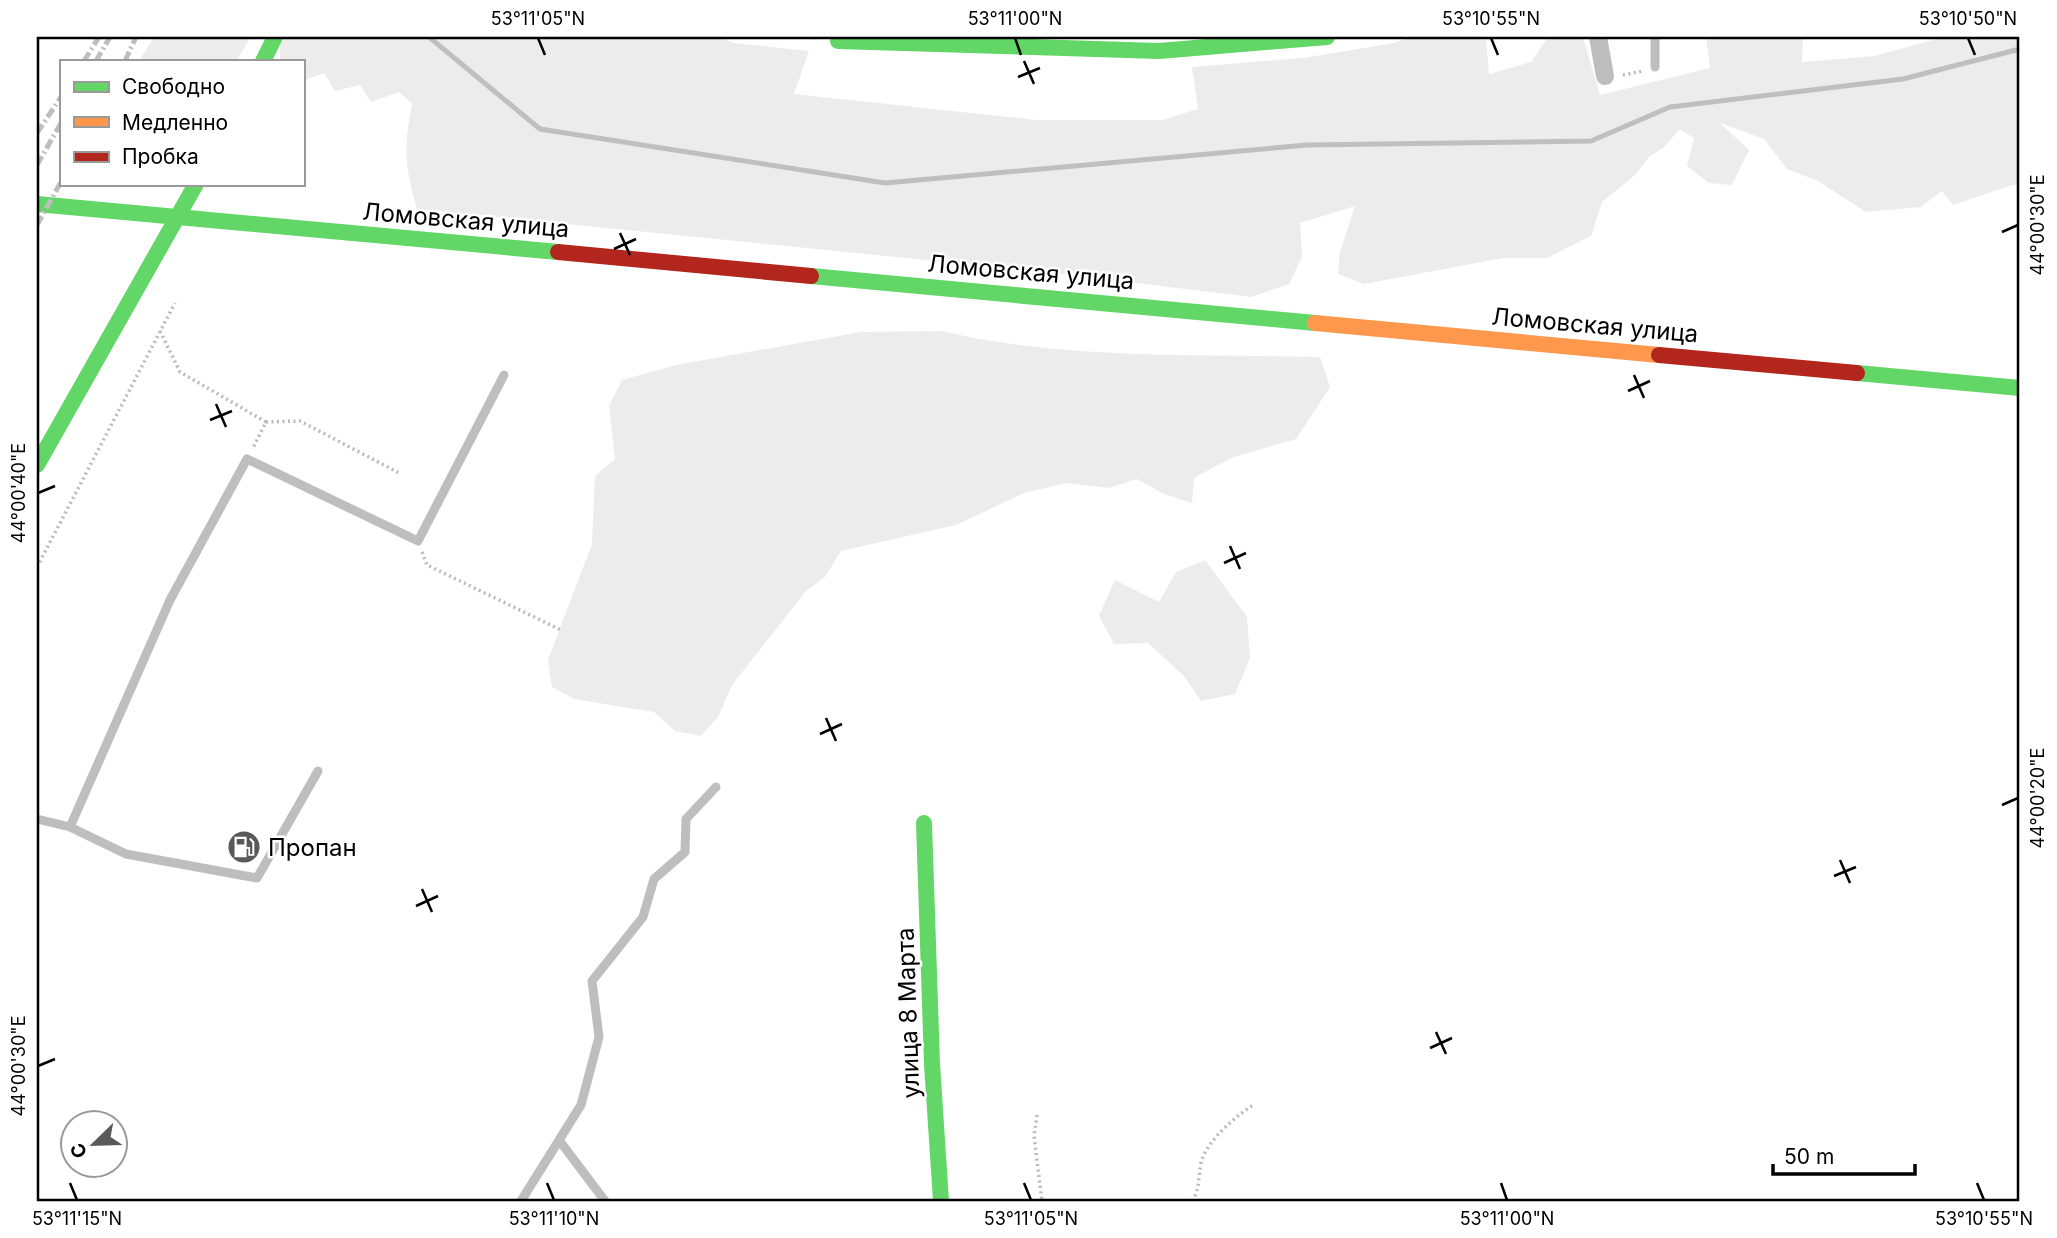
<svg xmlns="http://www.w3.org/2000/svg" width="2057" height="1238" font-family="Inter,sans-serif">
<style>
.green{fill:#ececec}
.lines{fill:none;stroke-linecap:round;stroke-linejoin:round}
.stream{stroke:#bfbfbf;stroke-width:5}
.path{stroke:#b9b9b9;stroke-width:3.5;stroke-dasharray:2 3.5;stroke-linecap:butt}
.lane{stroke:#bebebe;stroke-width:9}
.street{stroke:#bebebe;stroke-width:18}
.fast{stroke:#63d668;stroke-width:16}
.slow{stroke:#ff974d;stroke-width:16}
.jam{stroke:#b3261e;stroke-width:16}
.rail{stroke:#bebebe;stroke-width:5;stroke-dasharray:10 3.5 2 3.5;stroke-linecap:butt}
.ticks{fill:none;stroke:#000;stroke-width:2.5}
.labels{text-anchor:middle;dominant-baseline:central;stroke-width:5;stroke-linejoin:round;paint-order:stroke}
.street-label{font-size:24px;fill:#000;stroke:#fff}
.poi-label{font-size:24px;fill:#000;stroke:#fff;text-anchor:start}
.neatline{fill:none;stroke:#000;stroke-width:2.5}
.ticks-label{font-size:18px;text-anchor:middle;fill:#000}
</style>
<rect width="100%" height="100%" fill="#fff"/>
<path class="green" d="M 154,37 L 251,37 L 236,61 L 139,61 Z
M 286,37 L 719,37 L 734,43 L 809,51 L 794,94 L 1036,120 L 1162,120 L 1198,109 L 1192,67 L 1303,58 L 1394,43 L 1410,37 L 1486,37 L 1489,74 L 1531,62 L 1548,37 L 1583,37 L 1600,95 L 1710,68 L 1706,37 L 1803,37 L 1802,62 L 1874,56 L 1944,37 L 2020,37 L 2020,185 L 2012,185 L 1953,205 L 1942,191 L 1921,207 L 1866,212 L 1818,181 L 1787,169 L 1764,139 L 1720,123 L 1749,150 L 1732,185 L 1709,183 L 1687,166 L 1694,138 L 1680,129 L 1664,147 L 1649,157 L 1635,175 L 1602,202 L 1591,236 L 1547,258 L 1503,258 L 1364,284 L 1338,274 L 1340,252 L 1355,206 L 1300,223 L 1302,257 L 1289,284 L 1251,297 L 1055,273 L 417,209 C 404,164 404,148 412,103 L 399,92 L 371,102 L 360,85 L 335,91 L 324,73 L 303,81 L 303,61 L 280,61 L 280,44 Z
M 942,331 C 1063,360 1195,354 1320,357 L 1330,387 L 1296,439 L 1231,458 L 1194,478 L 1192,503 L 1164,494 L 1137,479 L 1109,488 L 1066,483 L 1024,493 L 956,525 L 841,551 L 825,577 L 806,591 L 732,685 L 718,717 L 701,736 L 675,731 L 654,712 L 574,699 L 552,687 L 548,660 L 592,544 L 595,476 L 615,459 L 609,406 L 622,380 L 676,365 L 861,332 Z
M 1205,560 L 1247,617 L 1250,658 L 1235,694 L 1201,701 L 1184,676 L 1148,643 L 1114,644 L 1099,616 L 1115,580 L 1159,602 L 1176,572 Z"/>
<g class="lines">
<path class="stream" d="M 429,37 L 540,129 L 885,183 L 1307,145 L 1591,141 L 1670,107 L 1903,79 L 2020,49"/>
<path class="path" d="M 808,37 L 818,38
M 1623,75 L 1643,71
M 160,331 L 180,372 L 266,422 L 253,448
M 266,422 L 300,421 L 401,474
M 422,552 L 427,565 L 561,630
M 37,567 L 175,303
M 1037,1115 L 1034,1136 L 1042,1201
M 1192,1201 C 1200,1189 1198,1178 1201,1163 C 1206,1141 1235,1117 1253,1105"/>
<path class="lane" d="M 1655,37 L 1655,67
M 37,819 L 70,827 L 170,600 L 247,459 L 418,541 L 504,375
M 70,827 L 126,854 L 257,878 L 318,771
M 559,1140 L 605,1201
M 521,1201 L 581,1105 L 599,1037 L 592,981 L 643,917 L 654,879 L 685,852 L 686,819 L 716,787"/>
<path class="street" d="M 1598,37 L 1605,76"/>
<path class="fast" d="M 838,41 L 1159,51 L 1327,37
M 263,61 L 275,37
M 37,204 L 558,252
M 811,276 L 1315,323
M 1857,373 L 2020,388
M 37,465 L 196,184
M 924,823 L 932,1064 L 941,1201"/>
<path class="slow" d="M 1315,323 L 1659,355"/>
<path class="jam" d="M 558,252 L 811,276
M 1659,355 L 1857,373"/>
<path class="rail" d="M 84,61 L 99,37
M 96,61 L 110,37
M 125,61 L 136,37
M 37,133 L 61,97
M 37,165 L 61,123
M 37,225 L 61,182"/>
</g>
<path class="ticks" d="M 538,38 L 545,55M 1015,38 L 1021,55M 1491,38 L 1498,55M 1968,38 L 1975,55M 1024,61 L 1034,84M 1018,77 L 1040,68M 2002,232 L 2018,225M 620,233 L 630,255M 614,249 L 636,239M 1634,375 L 1644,398M 1628,391 L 1650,381M 216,404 L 226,427M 210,420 L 232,411M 38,493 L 55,486M 1230,546 L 1240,569M 1224,563 L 1246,553M 826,718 L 836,741M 820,734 L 842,724M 2002,805 L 2018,798M 1840,860 L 1850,883M 1834,876 L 1856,867M 422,889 L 432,912M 416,906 L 438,896M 1436,1032 L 1446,1054M 1430,1048 L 1452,1038M 38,1066 L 55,1059M 70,1183 L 77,1200M 547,1183 L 554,1200M 1024,1183 L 1031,1200M 1501,1183 L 1507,1200M 1977,1183 L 1984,1200"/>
<defs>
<symbol id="fuel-disc" viewBox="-11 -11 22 22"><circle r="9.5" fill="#595959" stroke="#fff"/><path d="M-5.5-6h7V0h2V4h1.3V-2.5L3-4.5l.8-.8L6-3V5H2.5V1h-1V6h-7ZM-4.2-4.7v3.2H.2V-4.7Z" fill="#fff"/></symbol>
</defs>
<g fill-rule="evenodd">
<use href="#fuel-disc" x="225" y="828" width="38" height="38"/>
</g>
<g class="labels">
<g class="street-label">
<text transform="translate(466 220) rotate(5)">Ломовская улица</text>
<text transform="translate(1031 272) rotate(5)">Ломовская улица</text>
<text transform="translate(1595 325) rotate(5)">Ломовская улица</text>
<text transform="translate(908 1013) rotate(-92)">улица 8 Марта</text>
</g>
<g class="poi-label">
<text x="268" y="847">Пропан</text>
</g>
</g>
<rect width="2057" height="1238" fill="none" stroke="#ffffff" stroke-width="77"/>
<rect x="60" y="60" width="245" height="126" fill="#ffffff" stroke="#999999" stroke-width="2"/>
<rect x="74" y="82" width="35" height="10" fill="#63d668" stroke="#999999" stroke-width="2"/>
<text x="122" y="94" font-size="21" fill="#000000">Свободно</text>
<rect x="74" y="117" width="35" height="10" fill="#ff974d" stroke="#999999" stroke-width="2"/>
<text x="122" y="130" font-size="21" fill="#000000">Медленно</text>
<rect x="74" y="152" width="35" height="10" fill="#b3261e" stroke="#999999" stroke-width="2"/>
<text x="122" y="164" font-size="21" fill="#000000">Пробка</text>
<g transform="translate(94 1144) rotate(247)"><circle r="33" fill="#ffffff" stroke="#999999" stroke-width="2"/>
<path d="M0-5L12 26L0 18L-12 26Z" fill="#595959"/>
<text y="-10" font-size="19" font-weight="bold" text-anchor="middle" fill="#000000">С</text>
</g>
<path d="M1773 1164v10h142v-10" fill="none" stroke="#000000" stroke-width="3.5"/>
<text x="1784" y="1164" font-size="21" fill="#000000" stroke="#ffffff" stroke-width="5" paint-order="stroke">50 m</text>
<rect x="38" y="38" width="1980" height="1162" class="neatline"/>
<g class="ticks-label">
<text x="538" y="25">53°11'05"N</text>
<text x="1015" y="25">53°11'00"N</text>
<text x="1491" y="25">53°10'55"N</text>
<text x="1968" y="25">53°10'50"N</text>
<text transform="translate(2038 225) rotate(-90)" y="6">44°00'30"E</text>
<text transform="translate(19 493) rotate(-90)" y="6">44°00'40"E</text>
<text transform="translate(2038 798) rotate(-90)" y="6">44°00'20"E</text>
<text transform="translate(19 1066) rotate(-90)" y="6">44°00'30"E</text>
<text x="77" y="1225">53°11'15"N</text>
<text x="554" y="1225">53°11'10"N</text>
<text x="1031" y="1225">53°11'05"N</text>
<text x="1507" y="1225">53°11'00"N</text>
<text x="1984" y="1225">53°10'55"N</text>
</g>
</svg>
